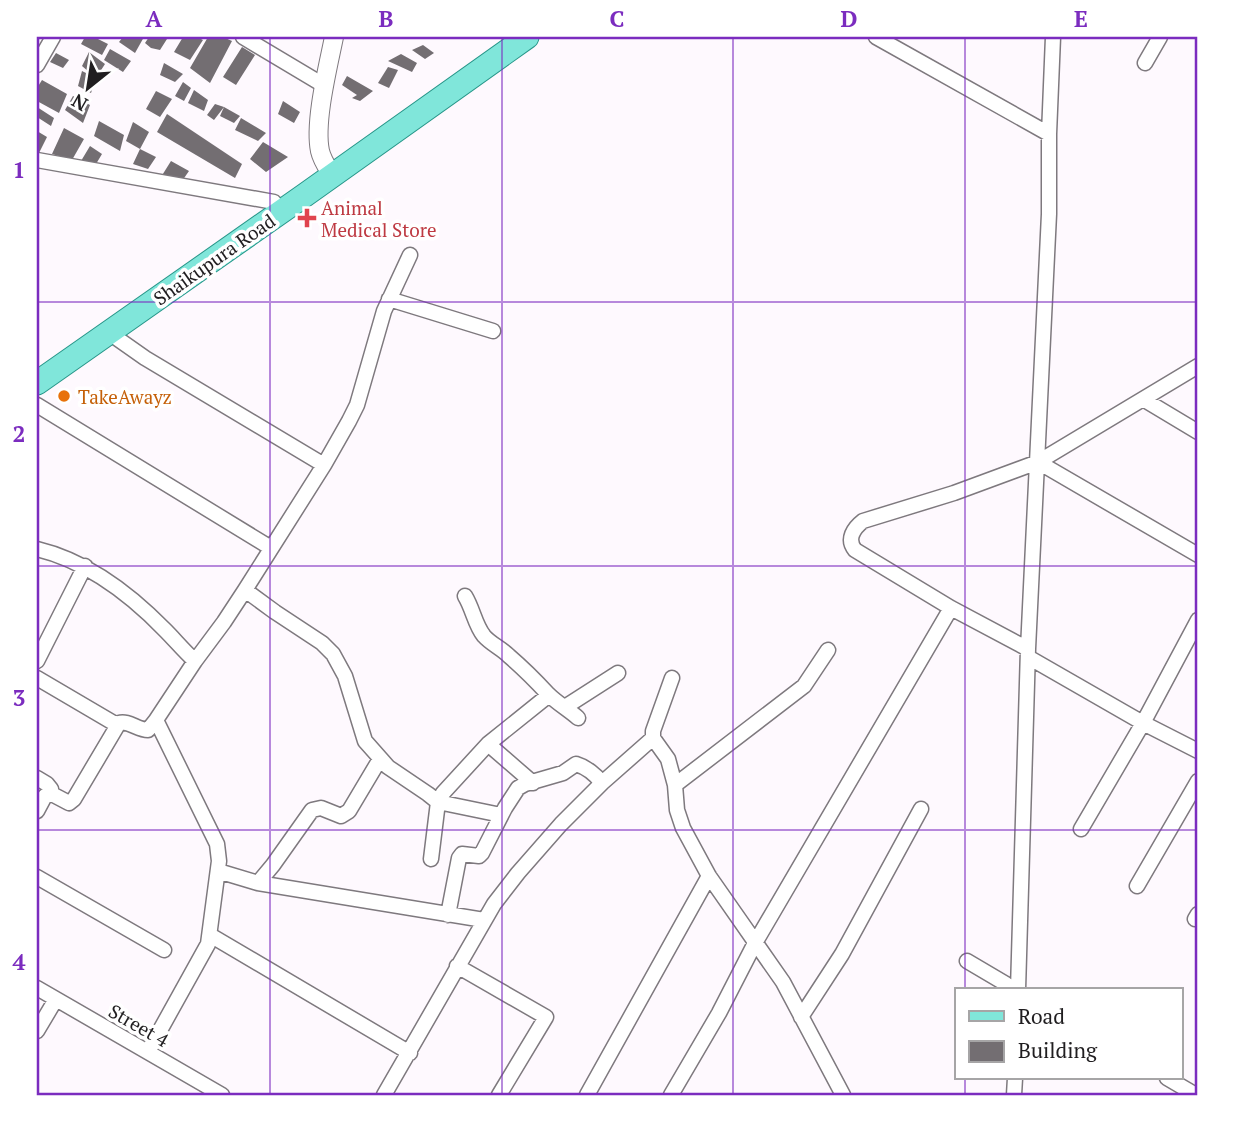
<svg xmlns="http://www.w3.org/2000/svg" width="1235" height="1132" font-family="'PT Serif',serif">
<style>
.building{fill:#736e72}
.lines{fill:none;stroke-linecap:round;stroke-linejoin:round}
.minor-casing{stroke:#7e797e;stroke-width:17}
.tertiary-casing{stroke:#7e797e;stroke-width:20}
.primary-casing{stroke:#279689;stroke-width:25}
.minor{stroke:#fff;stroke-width:14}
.tertiary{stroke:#fff;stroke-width:18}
.primary{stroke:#80e6da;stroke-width:23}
.grid{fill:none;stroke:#7b2cbf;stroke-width:2;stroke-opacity:0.55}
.health-dot{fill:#e0444e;stroke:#fff;stroke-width:2.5}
.food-dot{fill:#e8710a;stroke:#fff;stroke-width:2.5}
.labels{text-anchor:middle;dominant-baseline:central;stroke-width:7;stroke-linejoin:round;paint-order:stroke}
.health-label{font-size:19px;fill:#be3a42;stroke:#fff;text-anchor:start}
.street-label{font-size:19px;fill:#201e20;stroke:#fff}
.food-label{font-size:19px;fill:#c56008;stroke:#fff;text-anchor:start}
.neatline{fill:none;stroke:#7b2cbf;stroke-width:2.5}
.grid-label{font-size:23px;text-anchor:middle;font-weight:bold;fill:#7b2cbf}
</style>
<rect width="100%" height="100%" fill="#fef9fe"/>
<path class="building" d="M 85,37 L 94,37 L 108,44 L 102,55 L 81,44 Z
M 123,37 L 144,37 L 135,53 L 119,42 Z
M 149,37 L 163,37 L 167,39 L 160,50 L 151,48 L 145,43 Z
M 183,37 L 197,37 L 203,40 L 190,60 L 174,52 Z
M 208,37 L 223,37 L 232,41 L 210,83 L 190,68 Z
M 423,45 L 434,53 L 425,59 L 412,50 Z
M 242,47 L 255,55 L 236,85 L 223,77 Z
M 110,49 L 131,61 L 123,72 L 104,60 Z
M 89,52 L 105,64 L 96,78 L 91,93 L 78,86 L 82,71 L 96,78 L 82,66 Z
M 56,53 L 69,60 L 63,68 L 50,62 Z
M 401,54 L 417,63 L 412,72 L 388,61 Z
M 164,63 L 183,74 L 175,82 L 160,75 Z
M 388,67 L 398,70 L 389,88 L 378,83 Z
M 347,76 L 373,91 L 360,101 L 352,98 L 357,95 L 342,85 Z
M 42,80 L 67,94 L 59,113 L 37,101 L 37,88 Z
M 183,82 L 191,88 L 184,101 L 175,96 Z
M 194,90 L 208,100 L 204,111 L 188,103 Z
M 156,91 L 172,99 L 160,117 L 146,109 Z
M 73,96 L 90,105 L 83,123 L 65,110 Z
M 283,101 L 300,112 L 294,123 L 278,114 Z
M 215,104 L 224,107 L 240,116 L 234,123 L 220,116 L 224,107 L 214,120 L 207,115 Z
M 37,107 L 54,118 L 51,126 L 37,117 Z
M 167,114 L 242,164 L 235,178 L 157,132 Z
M 241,118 L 266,133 L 258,141 L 235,130 Z
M 99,121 L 124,135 L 120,151 L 94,136 Z
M 133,122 L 149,132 L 140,149 L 156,157 L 148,169 L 133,164 L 140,149 L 126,141 Z
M 64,128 L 84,139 L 72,160 L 52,154 Z
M 37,131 L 47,137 L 37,157 Z
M 263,142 L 288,157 L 266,172 L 250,159 Z
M 90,146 L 102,154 L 96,164 L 81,161 Z
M 171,161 L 189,171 L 182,181 L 161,177 Z"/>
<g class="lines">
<defs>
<path id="minor" d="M 243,37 L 325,86
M 876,37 L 1049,134
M 1145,63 L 1160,37
M 37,65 L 53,37
M 37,160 L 274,202
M 389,299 L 493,331
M 108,332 L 145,358 L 324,465
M 1143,399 L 1198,432
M 37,405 L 271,548
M 1038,462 L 1198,555
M 37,549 C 87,561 129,593 165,630 C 175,640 184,651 195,661
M 245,590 L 275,612 L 322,643 L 333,654 L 345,676 L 365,741 L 388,767 L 428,794 L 438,802 L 501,815
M 465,596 C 473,609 475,625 484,636 C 491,644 501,648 509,656 C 523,668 536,681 548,694 C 557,703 569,710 578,718
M 1028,649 L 951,608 L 855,550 C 846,539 854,528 863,521 L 954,493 L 1038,462 L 1198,366
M 1028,657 L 1143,723 L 1198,751
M 37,661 L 85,566
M 37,678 L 117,725
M 672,678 L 653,731 L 653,738 L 668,759 L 675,785 L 677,810 L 683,828 L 709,876 L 783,982 L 843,1095
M 565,707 L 618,673
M 488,744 L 533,783
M 37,778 L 47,784 L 51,789 L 50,793
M 675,785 L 804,686 L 828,650
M 37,811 L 45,796 L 50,793 L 69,803 L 74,799 L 119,723 C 128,720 138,730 148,730 L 156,720
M 1081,829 L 1143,723 L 1198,620
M 431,859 L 438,802 L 443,793 L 488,744 L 549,695
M 218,871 L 258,883 L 484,920
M 37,877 L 164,950
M 258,883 L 273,865 L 312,810 L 321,808 L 341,816 L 349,811 L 380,759
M 1137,886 L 1198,781
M 448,915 L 459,858 L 462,854 L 479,856 L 482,853 L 505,808 L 518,788 L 525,784 L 563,773 L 576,764 C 586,767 596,775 602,783
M 1195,919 L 1198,914
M 210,935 L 410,1053
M 967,961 L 1006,984
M 457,966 L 546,1017 L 499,1095
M 37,988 L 222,1095
M 1018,990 L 1028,649 L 1049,214 L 1049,134 L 1053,37
M 801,1017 L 842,954 L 921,809
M 37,1031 L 56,999
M 148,1052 L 208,944 L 219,861 L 217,844 L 156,720 L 195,661 L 224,622 L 245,590 L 324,465 L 349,421 L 357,405 L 384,311 L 410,255
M 1167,1078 L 1196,1095
M 384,1095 L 494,904 L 518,873 L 561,824 L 602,783 L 653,738
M 587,1095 L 709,876
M 671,1095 L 719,1013 L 755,943 L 951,608
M 1014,1095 L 1015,1078"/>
<path id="tertiary" d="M 332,175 C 327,167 322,160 320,151 C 314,122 328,67 334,37"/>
<path id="primary" d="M 37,383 L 305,195 L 527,37"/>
</defs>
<use href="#minor" class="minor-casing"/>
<use href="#tertiary" class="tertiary-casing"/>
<use href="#primary" class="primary-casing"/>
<use href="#minor" class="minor"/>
<use href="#tertiary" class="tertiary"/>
<use href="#primary" class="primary"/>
</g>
<path class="grid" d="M 270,37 L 270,1095M 502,37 L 502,1095M 733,37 L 733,1095M 965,37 L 965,990M 37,302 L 1198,302M 37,566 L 1198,566M 37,830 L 1198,830M 965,1078 L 965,1095"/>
<path class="health-dot" d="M303.5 207.5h7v7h7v7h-7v7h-7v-7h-7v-7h7z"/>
<circle class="food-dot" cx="64" cy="396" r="7"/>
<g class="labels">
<g class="health-label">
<text x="321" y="207">Animal<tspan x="321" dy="22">Medical Store</tspan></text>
</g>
<g class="street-label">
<text transform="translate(214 259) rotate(-35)">Shaikupura Road</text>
<text transform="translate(139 1025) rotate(30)">Street 4</text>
</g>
<g class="food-label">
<text x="78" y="396">TakeAwayz</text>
</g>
</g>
<rect width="1235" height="1132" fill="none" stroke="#ffffff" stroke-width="77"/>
<rect x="955" y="988" width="228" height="91" fill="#ffffff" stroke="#a6a5a6" stroke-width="2"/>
<rect x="969" y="1011" width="35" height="10" fill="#80e6da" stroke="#a6a5a6" stroke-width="2"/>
<text x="1018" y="1024" font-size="21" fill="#201e20">Road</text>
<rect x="969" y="1041" width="35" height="21" fill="#736e72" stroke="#a6a5a6" stroke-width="2"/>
<text x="1018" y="1058" font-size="21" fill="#201e20">Building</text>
<g transform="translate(88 88) rotate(210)" stroke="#ffffff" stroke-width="5" paint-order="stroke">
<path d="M0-5L12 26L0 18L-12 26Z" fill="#201e20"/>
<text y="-10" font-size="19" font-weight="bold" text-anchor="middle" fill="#201e20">N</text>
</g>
<rect x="38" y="38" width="1158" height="1056" class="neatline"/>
<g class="grid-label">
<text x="154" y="27">A</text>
<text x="386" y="27">B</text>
<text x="617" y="27">C</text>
<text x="849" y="27">D</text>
<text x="1081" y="27">E</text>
<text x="19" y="178">1</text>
<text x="19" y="442">2</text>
<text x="19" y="706">3</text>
<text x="19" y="970">4</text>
</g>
</svg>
